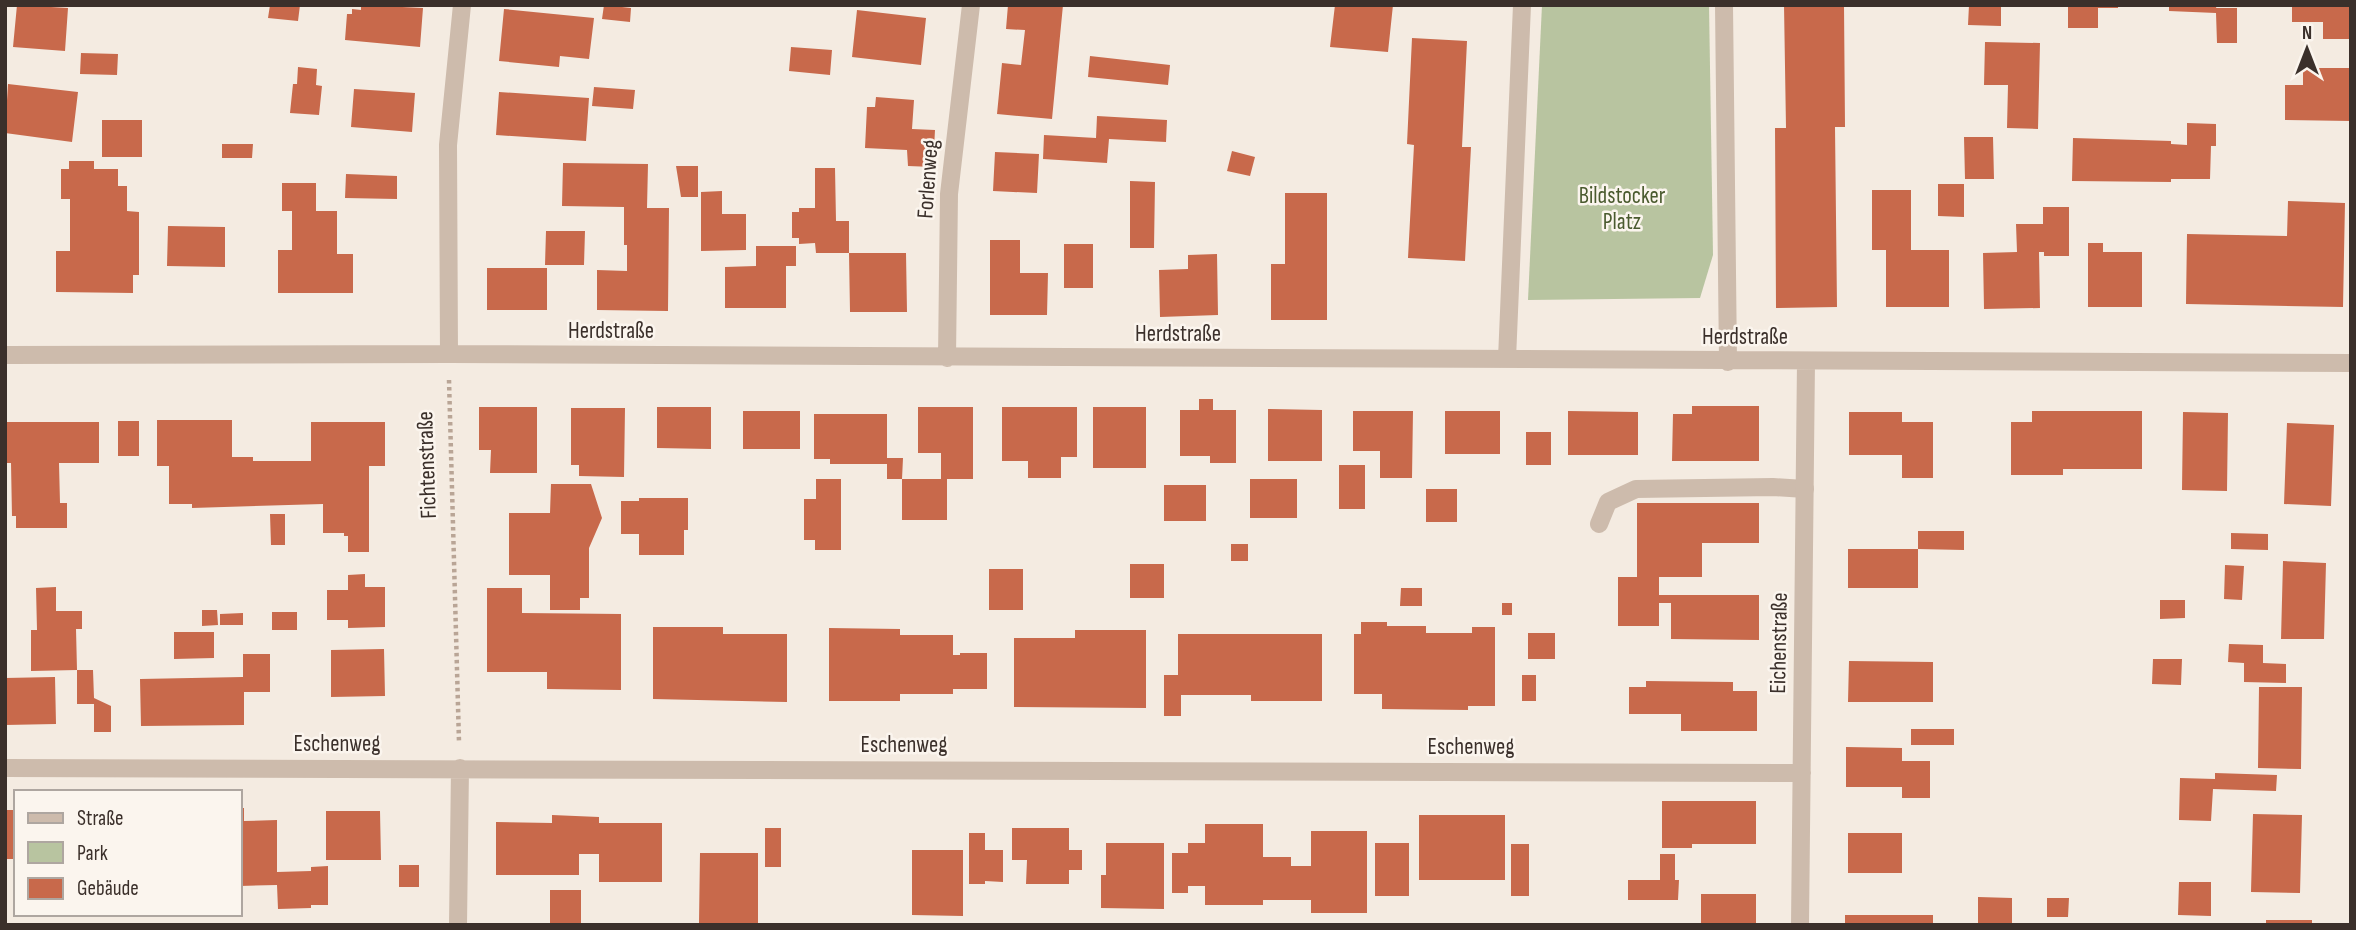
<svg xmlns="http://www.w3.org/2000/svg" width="2356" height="930" font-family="'Sofia Sans Condensed',sans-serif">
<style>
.green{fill:#b8c4a0}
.building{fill:#c8694b}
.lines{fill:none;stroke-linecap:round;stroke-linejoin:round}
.path{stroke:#b9a596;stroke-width:4.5;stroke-dasharray:3.5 3.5;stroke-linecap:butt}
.service{stroke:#cdbbac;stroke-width:18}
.minor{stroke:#cdbbac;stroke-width:18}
.labels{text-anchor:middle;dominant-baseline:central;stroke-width:5;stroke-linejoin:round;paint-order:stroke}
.street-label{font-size:23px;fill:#3b302b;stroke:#fbf5ee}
.park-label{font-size:23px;fill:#4a5a2e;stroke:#fbf5ee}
</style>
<rect width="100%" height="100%" fill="#f4ebe1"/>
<path class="green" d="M 1542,5 L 1709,5 L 1713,255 L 1700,298 L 1528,300 Z"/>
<path class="building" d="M 17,5 L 68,8 L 65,51 L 13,47 Z
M 270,5 L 300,5 L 298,21 L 268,18 Z
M 361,5 L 423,8 L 420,47 L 345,40 L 347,14 L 352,14 L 352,9 L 361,10 Z
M 604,5 L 631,8 L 630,22 L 602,19 Z
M 1008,5 L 1063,5 L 1052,119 L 997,114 L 1002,63 L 1021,65 L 1025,30 L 1006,29 Z
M 1335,5 L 1393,5 L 1388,52 L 1330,47 Z
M 1784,5 L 1844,5 L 1845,127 L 1835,127 L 1837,307 L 1776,308 L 1775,128 L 1786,128 Z
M 1969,5 L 2001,5 L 2001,26 L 1968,25 Z
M 2068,5 L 2118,5 L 2118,8 L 2098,8 L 2098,28 L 2068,28 Z
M 2169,5 L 2217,5 L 2216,8 L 2237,8 L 2237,43 L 2217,43 L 2216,13 L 2169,11 Z
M 2292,5 L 2351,5 L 2351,39 L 2323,39 L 2323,22 L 2292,22 Z
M 504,9 L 594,18 L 589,59 L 560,56 L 559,67 L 499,61 Z
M 857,10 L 926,18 L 921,65 L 852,57 Z
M 1412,38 L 1467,41 L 1462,147 L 1471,147 L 1465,261 L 1408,258 L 1414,145 L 1407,144 Z
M 1985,42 L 2040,43 L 2038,129 L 2007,128 L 2008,85 L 1984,85 Z
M 791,47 L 832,50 L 830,75 L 789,71 Z
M 81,53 L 118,54 L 117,75 L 80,74 Z
M 1090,56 L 1170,65 L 1168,85 L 1088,77 Z
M 298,67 L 317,69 L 316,85 L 322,86 L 319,115 L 290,113 L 293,84 L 297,84 Z
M 2303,68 L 2351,68 L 2351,121 L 2285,120 L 2285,85 L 2303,85 Z
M 8,84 L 78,92 L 72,142 L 5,133 Z
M 594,87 L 635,90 L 633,109 L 592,106 Z
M 354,89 L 415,93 L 412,132 L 351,127 Z
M 499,92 L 589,98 L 586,141 L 496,135 Z
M 876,97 L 914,100 L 912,129 L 935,130 L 933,167 L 908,166 L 907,150 L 865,148 L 867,107 L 875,107 Z
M 1097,116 L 1167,120 L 1166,142 L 1109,139 L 1107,163 L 1043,159 L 1044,135 L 1096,138 Z
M 102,120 L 142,120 L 142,157 L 102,157 Z
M 2187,123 L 2216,124 L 2216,146 L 2211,146 L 2210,179 L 2171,179 L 2171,182 L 2072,181 L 2073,138 L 2171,141 L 2171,144 L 2187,145 Z
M 1964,137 L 1993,137 L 1994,179 L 1965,179 Z
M 222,144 L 253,144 L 252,158 L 222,158 Z
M 1232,151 L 1255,157 L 1250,176 L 1227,171 Z
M 995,152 L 1039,154 L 1037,193 L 993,191 Z
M 69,161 L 94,161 L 94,169 L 118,169 L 118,186 L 127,186 L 127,211 L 139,212 L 139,275 L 133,275 L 133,293 L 56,292 L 56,251 L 70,251 L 70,199 L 61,199 L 61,169 L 69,169 Z
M 563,163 L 648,164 L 647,208 L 669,208 L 668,311 L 597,310 L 597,270 L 627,271 L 627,245 L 624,245 L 624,207 L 562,206 Z
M 676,166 L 698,166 L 698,197 L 681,197 Z
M 815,168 L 835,168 L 836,221 L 849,221 L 849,253 L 816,253 L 815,243 L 799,244 L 799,238 L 792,238 L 792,212 L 799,212 L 799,208 L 815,208 Z
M 346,174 L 397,176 L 397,199 L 345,198 Z
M 1130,181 L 1155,182 L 1154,248 L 1130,248 Z
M 282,183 L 316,183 L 316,211 L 337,211 L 337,254 L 353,254 L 353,293 L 278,293 L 278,250 L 292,250 L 292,211 L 282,211 Z
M 1938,184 L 1964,184 L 1964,217 L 1938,216 Z
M 1872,190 L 1911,190 L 1911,250 L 1949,250 L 1949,307 L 1886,307 L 1886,250 L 1872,250 Z
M 722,191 L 722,214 L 746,214 L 746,250 L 701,251 L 701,192 Z
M 1285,193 L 1327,193 L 1327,320 L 1271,320 L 1271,264 L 1285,264 Z
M 2288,201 L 2345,203 L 2343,307 L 2186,304 L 2187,234 L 2287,236 Z
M 2043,207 L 2069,207 L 2069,256 L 2044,256 L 2044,252 L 2039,252 L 2040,308 L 1984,309 L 1983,253 L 2017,252 L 2016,224 L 2043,224 Z
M 168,226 L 225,227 L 225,267 L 167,266 Z
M 546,231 L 585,231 L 584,265 L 545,265 Z
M 990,240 L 1020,240 L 1020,273 L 1048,273 L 1047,315 L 990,315 Z
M 2088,243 L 2103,243 L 2103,252 L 2142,252 L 2142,307 L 2088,307 Z
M 1064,244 L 1093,244 L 1093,288 L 1064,288 Z
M 756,246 L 796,246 L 796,266 L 786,266 L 786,308 L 725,308 L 725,267 L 756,266 Z
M 849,253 L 906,253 L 907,312 L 850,312 Z
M 1217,254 L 1218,315 L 1160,317 L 1159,270 L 1188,269 L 1188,255 Z
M 487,268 L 547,268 L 547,310 L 487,310 Z
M 1199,399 L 1213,399 L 1213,410 L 1236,410 L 1236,463 L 1210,463 L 1210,456 L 1180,456 L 1180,410 L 1199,410 Z
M 1692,406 L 1759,406 L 1759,461 L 1672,461 L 1673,414 L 1692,414 Z
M 479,407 L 537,407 L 537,473 L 490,473 L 491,450 L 479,450 Z
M 657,407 L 711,407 L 711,449 L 657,448 Z
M 918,407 L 973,407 L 973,479 L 947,479 L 947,520 L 902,520 L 902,479 L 941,479 L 941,453 L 918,453 Z
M 1002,407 L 1077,407 L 1077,457 L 1061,457 L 1061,478 L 1028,478 L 1028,461 L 1002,461 Z
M 1093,407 L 1146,407 L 1146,468 L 1093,468 Z
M 571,408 L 625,408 L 624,477 L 579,476 L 579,465 L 571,465 Z
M 1268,409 L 1322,410 L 1322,461 L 1268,461 Z
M 743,411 L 800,411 L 800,449 L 743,449 Z
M 1353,411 L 1413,411 L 1412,478 L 1380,478 L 1380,451 L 1353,451 Z
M 1445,411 L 1500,411 L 1500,454 L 1445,454 Z
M 1568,411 L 1638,412 L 1638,455 L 1568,455 Z
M 2032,411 L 2142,411 L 2142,469 L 2063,469 L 2063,475 L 2011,475 L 2011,422 L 2032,422 Z
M 1849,412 L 1902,412 L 1902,422 L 1933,422 L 1933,478 L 1902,478 L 1902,455 L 1849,455 Z
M 2183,412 L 2228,413 L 2227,491 L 2182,490 Z
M 814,414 L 887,414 L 887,458 L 903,458 L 902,479 L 887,479 L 887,464 L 830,464 L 830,459 L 814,459 Z
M 157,420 L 232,420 L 232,457 L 253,457 L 253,461 L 311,461 L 311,422 L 385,422 L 385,466 L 369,466 L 369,552 L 348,552 L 348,536 L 344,536 L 344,533 L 323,533 L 323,504 L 192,508 L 192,504 L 169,504 L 169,466 L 157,466 Z
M 118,421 L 139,421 L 139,456 L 118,456 Z
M 5,422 L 99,422 L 99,463 L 59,463 L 60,503 L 67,503 L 67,528 L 16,528 L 16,516 L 12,516 L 11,463 L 5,463 Z
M 2287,423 L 2334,425 L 2331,506 L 2284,504 Z
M 1526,432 L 1551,432 L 1551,465 L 1526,465 Z
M 1339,465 L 1365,465 L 1365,509 L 1339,509 Z
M 816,479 L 841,479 L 841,550 L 815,550 L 815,540 L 804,540 L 804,499 L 816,499 Z
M 1250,479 L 1297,479 L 1297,518 L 1250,518 Z
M 551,484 L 591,484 L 602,518 L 589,548 L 589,598 L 580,598 L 580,610 L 550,610 L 550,575 L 509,575 L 509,513 L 550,513 Z
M 1164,485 L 1206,485 L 1206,521 L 1164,521 Z
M 1426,489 L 1457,489 L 1457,522 L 1426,522 Z
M 639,498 L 688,498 L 688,530 L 684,530 L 684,555 L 639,555 L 639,534 L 621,534 L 621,501 L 639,501 Z
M 1637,503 L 1759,503 L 1759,543 L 1702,543 L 1702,577 L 1659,577 L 1659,595 L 1759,595 L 1759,640 L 1671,639 L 1671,603 L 1659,603 L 1659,626 L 1618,626 L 1618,577 L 1637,577 Z
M 270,514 L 285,514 L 285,545 L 271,545 Z
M 1918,531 L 1964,531 L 1964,550 L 1918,549 Z
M 2231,533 L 2268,534 L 2268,550 L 2231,549 Z
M 1231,544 L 1248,544 L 1248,561 L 1231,561 Z
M 1848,549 L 1918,549 L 1918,588 L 1848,588 Z
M 2283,561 L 2326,563 L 2324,639 L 2281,639 Z
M 1130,564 L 1164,564 L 1164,598 L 1130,598 Z
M 2225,565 L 2244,566 L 2242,600 L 2224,599 Z
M 989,569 L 1023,569 L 1023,610 L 989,610 Z
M 365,574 L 365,587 L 385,587 L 385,627 L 348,628 L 348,620 L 327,620 L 327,590 L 348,590 L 348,575 Z
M 56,587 L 56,611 L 82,611 L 82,629 L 76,629 L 77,670 L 31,671 L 31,630 L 37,630 L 36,588 Z
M 487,588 L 522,588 L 522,613 L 621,614 L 621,690 L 547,689 L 547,672 L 487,672 Z
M 1401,588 L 1422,588 L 1422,606 L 1400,606 Z
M 2160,600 L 2185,600 L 2185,618 L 2160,619 Z
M 1502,603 L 1512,603 L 1512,615 L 1502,615 Z
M 202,610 L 217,610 L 218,625 L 202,626 Z
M 272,612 L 297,612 L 297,630 L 272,630 Z
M 243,613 L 243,625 L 220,625 L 220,614 Z
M 1361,622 L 1387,622 L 1387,626 L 1426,626 L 1426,633 L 1472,633 L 1472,627 L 1495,627 L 1495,706 L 1468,706 L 1468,710 L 1382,709 L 1382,694 L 1354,694 L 1354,634 L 1361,634 Z
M 653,627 L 723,627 L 723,634 L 787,634 L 787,702 L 653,699 Z
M 829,628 L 900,629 L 900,635 L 953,635 L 953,655 L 960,655 L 960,653 L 987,653 L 987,689 L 953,689 L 953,694 L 900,694 L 900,701 L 829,701 Z
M 1075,630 L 1146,630 L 1146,708 L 1014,707 L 1014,638 L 1075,638 Z
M 174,632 L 214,632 L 214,658 L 174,659 Z
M 1528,633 L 1555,633 L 1555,659 L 1528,659 Z
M 1178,634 L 1322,634 L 1322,701 L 1251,701 L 1251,695 L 1181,695 L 1181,716 L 1164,716 L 1164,675 L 1178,675 Z
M 2229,644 L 2263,645 L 2263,663 L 2286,664 L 2286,683 L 2244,682 L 2244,663 L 2228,662 Z
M 384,649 L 385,696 L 331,697 L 331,650 Z
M 243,654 L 270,654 L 270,692 L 244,692 L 244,725 L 141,726 L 140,679 L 243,677 Z
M 2153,659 L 2182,659 L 2181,685 L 2152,684 Z
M 1849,661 L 1933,662 L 1933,702 L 1848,702 Z
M 77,670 L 93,670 L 94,698 L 111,706 L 111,732 L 94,732 L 94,704 L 77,704 Z
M 1522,675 L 1536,675 L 1536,701 L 1522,701 Z
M 55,677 L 56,724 L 5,725 L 5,678 Z
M 1646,681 L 1733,682 L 1733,691 L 1757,691 L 1757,731 L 1681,731 L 1681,714 L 1629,714 L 1629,687 L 1646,687 Z
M 2259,687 L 2302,687 L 2301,769 L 2258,768 Z
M 1911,729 L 1954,729 L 1954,745 L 1911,745 Z
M 1846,747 L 1902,748 L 1902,761 L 1930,761 L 1930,798 L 1902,798 L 1902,787 L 1846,787 Z
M 2215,773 L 2277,775 L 2276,791 L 2213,789 L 2211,821 L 2179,820 L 2180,778 L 2215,779 Z
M 1662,801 L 1756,801 L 1756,844 L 1692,844 L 1692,848 L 1662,848 Z
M 240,808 L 244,808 L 244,821 L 277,820 L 277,872 L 311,871 L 311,867 L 328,866 L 328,905 L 311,905 L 311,908 L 278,909 L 277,885 L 240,886 Z
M 5,810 L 16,810 L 16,859 L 5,859 Z
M 326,811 L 380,811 L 381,860 L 326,860 Z
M 2253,814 L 2302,815 L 2300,893 L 2251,892 Z
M 552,815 L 599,817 L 599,823 L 662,823 L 662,882 L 599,882 L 599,854 L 579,854 L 579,875 L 496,875 L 496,822 L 552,823 Z
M 1419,815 L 1505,815 L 1505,880 L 1419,880 Z
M 1205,824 L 1263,824 L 1263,857 L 1291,857 L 1291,866 L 1311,866 L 1311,831 L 1367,831 L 1367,913 L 1311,913 L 1311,900 L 1263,900 L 1263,905 L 1205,905 L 1205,886 L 1188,886 L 1188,893 L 1172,893 L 1172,853 L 1188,853 L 1188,843 L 1205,843 Z
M 765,828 L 781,828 L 781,867 L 765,867 Z
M 1012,828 L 1069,828 L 1069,850 L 1082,850 L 1082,870 L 1069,870 L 1069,884 L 1026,884 L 1027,860 L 1012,860 Z
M 969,833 L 985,833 L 985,850 L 1003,850 L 1003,882 L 985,881 L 985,884 L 969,884 Z
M 1848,833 L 1902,833 L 1902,873 L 1848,873 Z
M 1106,843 L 1164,843 L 1164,909 L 1101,908 L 1101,875 L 1106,875 Z
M 1375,843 L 1409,843 L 1409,896 L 1375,896 Z
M 1511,844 L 1529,844 L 1529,896 L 1511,896 Z
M 912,850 L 963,850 L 963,916 L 912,915 Z
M 700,853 L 758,853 L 758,923 L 699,923 Z
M 1660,854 L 1675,854 L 1675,880 L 1679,880 L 1678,900 L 1628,900 L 1628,880 L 1660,880 Z
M 399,865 L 419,865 L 419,887 L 399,887 Z
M 2179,882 L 2211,882 L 2211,916 L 2178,915 Z
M 550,890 L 581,890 L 581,925 L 550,925 Z
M 1701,894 L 1756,894 L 1756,925 L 1701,925 Z
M 1978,897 L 2012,898 L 2012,925 L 1978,925 Z
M 2047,898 L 2069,898 L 2068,917 L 2047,917 Z
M 1845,915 L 1933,915 L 1933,925 L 1845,925 Z
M 2266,920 L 2312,920 L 2312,925 L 2266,925 Z"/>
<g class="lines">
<path class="path" d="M 449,380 L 459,742"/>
<path class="service" d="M 1599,524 L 1608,502 L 1636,489 L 1773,487 L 1805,489"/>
<path class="minor" d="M 1724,5 L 1728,362
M 449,354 L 448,145 L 462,5
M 5,355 L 449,354 L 2351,363
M 947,358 L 949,194 L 971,5
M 1507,359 L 1522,5
M 5,768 L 1802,773
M 458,925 L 460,768
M 1800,925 L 1806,361"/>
</g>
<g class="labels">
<g class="street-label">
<text transform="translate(928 179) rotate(-86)">Forlenweg</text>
<text x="611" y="331">Herdstraße</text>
<text x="1178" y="334">Herdstraße</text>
<text x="1745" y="337">Herdstraße</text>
<text transform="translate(427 465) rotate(-92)">Fichtenstraße</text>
<text transform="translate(1779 643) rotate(-89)">Eichenstraße</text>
<text x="337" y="744">Eschenweg</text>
<text x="904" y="745">Eschenweg</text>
<text x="1471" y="747">Eschenweg</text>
</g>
<g class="park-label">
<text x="1622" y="196">Bildstocker<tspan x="1622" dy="26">Platz</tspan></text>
</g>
</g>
<rect width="2356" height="930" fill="none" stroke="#3b302b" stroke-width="14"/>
<rect x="14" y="790" width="228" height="126" fill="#fbf5ee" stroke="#aea6a0" stroke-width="2"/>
<rect x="28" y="813" width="35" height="10" fill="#cdbbac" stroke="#aea6a0" stroke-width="2"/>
<text x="77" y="825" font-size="21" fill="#3b302b">Straße</text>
<rect x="28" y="842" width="35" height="21" fill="#b8c4a0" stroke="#aea6a0" stroke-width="2"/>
<text x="77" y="860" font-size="21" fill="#3b302b">Park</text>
<rect x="28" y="878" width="35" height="21" fill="#c8694b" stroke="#aea6a0" stroke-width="2"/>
<text x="77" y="895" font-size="21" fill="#3b302b">Gebäude</text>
<g transform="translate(2307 49)" stroke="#fbf5ee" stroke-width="5" paint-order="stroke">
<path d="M0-5L12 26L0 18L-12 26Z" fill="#3b302b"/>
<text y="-10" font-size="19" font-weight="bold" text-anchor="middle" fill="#3b302b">N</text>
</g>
</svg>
